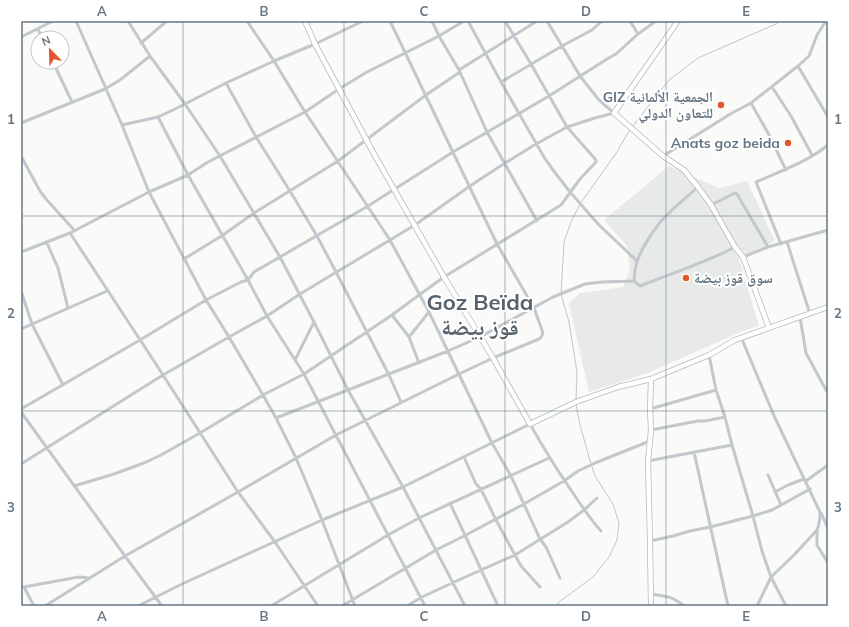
<svg xmlns="http://www.w3.org/2000/svg" width="849" height="627" font-family="Mulish,'Noto Naskh Arabic',sans-serif">
<style>
.built{fill:#e8e9e9}
.lines{fill:none;stroke-linecap:round;stroke-linejoin:round}
.stream{stroke:#bbc7cb;stroke-width:1}
.secondary-casing{stroke:#b3babf;stroke-width:6}
.street{stroke:#c3c8cc;stroke-width:3}
.secondary{stroke:#fff;stroke-width:4.5}
.grid{fill:none;stroke:#657683;stroke-width:1;stroke-opacity:0.55}
.poi-dot{fill:#e4572e;stroke:#fff;stroke-width:1.5}
.labels{text-anchor:middle;dominant-baseline:central;stroke-width:4;stroke-linejoin:round;paint-order:stroke}
.poi-label{font-size:14px;font-weight:bold;fill:#657683;stroke:#fff;text-anchor:end}
.town-label{font-size:22px;font-weight:bold;fill:#57646e;stroke:#fff}
.neatline{fill:none;stroke:#657683;stroke-width:1.5}
.grid-label{font-size:13px;text-anchor:middle;font-weight:bold;fill:#657683}
</style>
<rect width="100%" height="100%" fill="#fafaf8"/>
<path class="built" d="M 669,166 L 719,188 L 747,181 L 775,241 L 739,259 L 759,326 L 745,330 L 648,373 L 589,392 L 569,303 L 580,293 L 623,287 L 630,269 L 627,246 L 604,220 Z"/>
<g class="lines">
<path class="stream" d="M 632,127 L 669,80 L 698,58 L 776,24 L 780,21
M 576,400 L 577,372 L 569,322 L 561,294 L 564,242 L 571,222 L 580,204 L 617,152 L 630,129
M 576,405 L 580,425 L 591,464
M 556,606 L 559,602 L 593,577 L 609,557 L 617,540 L 619,523 L 613,504 L 595,476 L 592,467"/>
<defs>
<path id="secondary" d="M 305,21 L 315,44 L 374,154 L 444,277 L 493,358 L 530,424 L 576,402 L 618,387 L 651,379 L 709,355 L 735,340 L 828,307
M 678,21 L 614,113 L 663,156 L 684,170 L 698,187 L 711,205 L 735,247 L 743,257 L 769,328
M 651,606 L 650,541 L 648,461 L 651,430 L 650,409 L 651,379"/>
</defs>
<use href="#secondary" class="secondary-casing"/>
<path class="street" d="M 76,21 L 122,125 L 149,192 L 206,300 L 229,337 L 263,395 L 276,418 L 296,458 L 322,520 L 355,606
M 128,21 L 150,56 L 185,104 L 220,156 L 280,257 L 314,322 L 348,390 L 403,487 L 465,606
M 247,21 L 274,61 L 305,112 L 390,240 L 429,312 L 492,443 L 511,476 L 540,539 L 546,547 L 560,578
M 432,21 L 439,36 L 459,70 L 487,132 L 537,221
M 468,21 L 501,82 L 544,157 L 553,170 L 570,192 L 599,225 L 637,261
M 547,21 L 580,76 L 599,100 L 614,113
M 630,21 L 638,34
M 38,29 L 42,38
M 21,37 L 53,21
M 141,43 L 167,21
M 53,62 L 72,102
M 798,66 L 828,117
M 459,70 L 537,21
M 501,82 L 562,46 L 592,30 L 602,21
M 226,83 L 256,137 L 290,191 L 317,236 L 336,272 L 389,375 L 401,402
M 772,87 L 791,116 L 812,155
M 751,103 L 768,133 L 786,170
M 158,117 L 188,175 L 248,280 L 267,316 L 304,374 L 425,606
M 21,123 L 105,89 L 120,80 L 150,56
M 122,125 L 158,117 L 171,111 L 226,83 L 274,61 L 315,44 L 363,21
M 21,156 L 40,191 L 46,199 L 75,231
M 663,156 L 732,113 L 751,103 L 798,66 L 809,56 L 817,35 L 826,21
M 711,205 L 735,193 L 737,194 L 768,247
M 70,233 L 154,361 L 238,492 L 275,542 L 318,606
M 787,242 L 810,314
M 47,243 L 58,268 L 68,308
M 781,244 L 756,182 C 779,172 809,161 828,145
M 21,252 L 70,233 L 149,192 L 188,175 L 208,162 L 305,112 L 339,89 L 367,72 L 439,36 L 464,21
M 743,257 L 768,247 L 828,230
M 184,259 L 223,235 L 254,213 L 338,161 L 426,95 L 460,72
M 634,281 C 634,274 635,268 637,262 C 641,249 655,227 665,217 C 675,206 687,197 698,187
M 21,291 L 32,324 L 63,385
M 392,315 L 409,337 L 419,363
M 800,317 L 806,353 L 826,390 L 828,393
M 21,329 L 107,291
M 409,337 L 429,312
M 741,337 L 775,418 L 820,512 C 820,518 820,524 817,530 L 794,555 L 771,577 L 757,606
M 709,355 L 716,390 L 725,417 L 732,445 L 753,516 L 762,551 L 771,577 L 786,606
M 295,360 L 314,322
M 21,409 L 140,340 L 206,300 L 241,282 L 248,280 L 254,272 L 368,206 L 453,152 L 549,96 L 607,59 L 616,54 L 638,34 L 656,21
M 650,409 L 716,390
M 21,412 L 125,556 L 162,606
M 276,418 L 448,351 L 480,337 L 553,297 L 585,284 L 602,282 L 634,281 L 640,286 C 672,273 705,263 735,247
M 651,430 L 698,421 L 705,421 L 725,417
M 694,452 L 728,606
M 464,457 L 476,484 L 481,489 L 496,520 L 521,566 L 540,587
M 648,461 L 732,445
M 21,464 L 163,375 L 229,337 L 267,316 L 300,294 L 415,225 L 470,186 L 505,163 L 536,144 L 567,127 L 595,118 L 614,113
M 768,475 L 781,505
M 806,481 L 828,465
M 74,486 L 114,474 L 144,463 L 161,455 L 200,433 L 263,395 L 304,374 L 392,315 L 419,295 L 444,277 L 561,205 L 580,179 L 596,162 L 596,160 L 567,127 L 531,64 L 505,21
M 775,492 L 788,485 L 804,479
M 450,503 L 498,606
M 821,513 L 828,528
M 817,530 L 817,545 L 828,563
M 650,541 L 673,536 L 690,531 L 710,527 L 753,516 L 772,510 L 810,489
M 21,587 L 24,587 L 34,606
M 24,587 L 73,578 L 80,577 L 89,578
M 650,594 C 666,596 672,596 684,606
M 45,606 L 125,556 L 238,492 L 336,435 L 459,374 L 493,358 L 539,339 C 543,336 543,334 542,330 L 534,308 L 497,244 L 390,21
M 138,606 L 182,584 L 322,520 L 403,487 L 530,424 C 544,449 559,473 575,496 C 583,508 591,520 601,531
M 271,606 L 388,535 L 419,518 L 549,458
M 342,606 L 436,550 L 466,535 L 524,504 L 564,481 L 578,471 L 595,463 L 650,441
M 407,606 L 420,598 L 452,583 L 515,555 L 568,522 L 584,510 L 597,498"/>
<use href="#secondary" class="secondary"/>
</g>
<path class="grid" d="M 183,21 L 183,606M 344,21 L 344,606M 505,21 L 505,606M 666,21 L 666,606M 21,216 L 828,216M 21,411 L 828,411"/>
<g class="poi-dot">
<circle cx="721" cy="105" r="4"/>
<circle cx="788" cy="143" r="4"/>
<circle cx="686" cy="278" r="4"/>
</g>
<g class="labels">
<g class="poi-label">
<text x="713" y="97">GIZ الجمعية الألمانية<tspan x="713" dy="16">للتعاون الدولي</tspan></text>
<text x="780" y="143">Anats goz beida</text>
<text x="694" y="278" text-anchor="start">سوق قوز بيضة</text>
</g>
<g class="town-label">
<text x="480" y="302">Goz Beïda<tspan x="480" dy="25">قوز بيضة</tspan></text>
</g>
</g>
<rect width="849" height="627" fill="none" stroke="#ffffff" stroke-width="44"/>
<g transform="translate(50 50) rotate(337)"><circle r="19" fill="#ffffff" stroke="#c1c8cd"/>
<path d="M0-3L7 15L0 10L-7 15Z" fill="#e4572e"/>
<text y="-6" font-size="11" font-weight="bold" text-anchor="middle" fill="#657683">N</text>
</g>
<rect x="22" y="22" width="805" height="583" class="neatline"/>
<g class="grid-label">
<text x="102" y="16">A</text>
<text x="264" y="16">B</text>
<text x="424" y="16">C</text>
<text x="586" y="16">D</text>
<text x="746" y="16">E</text>
<text x="11" y="124">1</text>
<text x="838" y="124">1</text>
<text x="11" y="318">2</text>
<text x="838" y="318">2</text>
<text x="11" y="512">3</text>
<text x="838" y="512">3</text>
<text x="102" y="621">A</text>
<text x="264" y="621">B</text>
<text x="424" y="621">C</text>
<text x="586" y="621">D</text>
<text x="746" y="621">E</text>
</g>
</svg>
